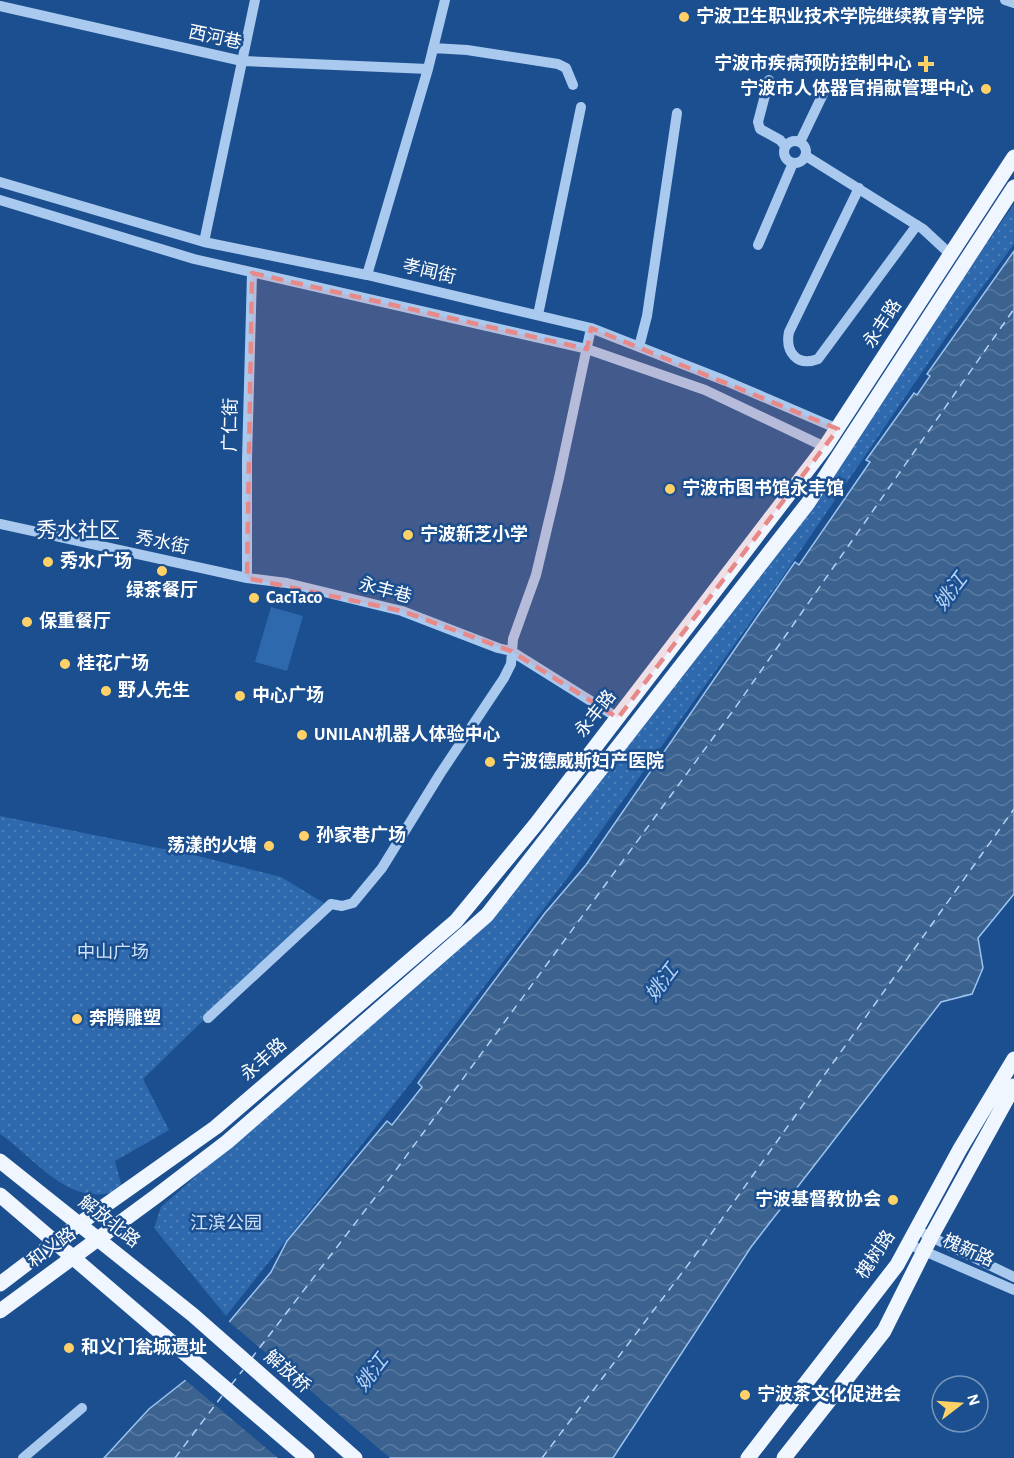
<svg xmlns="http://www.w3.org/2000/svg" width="1014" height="1458" font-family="'Alegreya Sans','Noto Sans SC',sans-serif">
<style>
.grass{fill:#2e69ad}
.park{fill:url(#park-dots)}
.water{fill:url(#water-waves);stroke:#9cc4f0;stroke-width:1.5}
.pier{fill:#1b4f8f}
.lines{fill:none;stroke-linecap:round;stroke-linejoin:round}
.ferry{stroke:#b5d3f5;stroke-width:1.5;stroke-dasharray:8 6;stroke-linecap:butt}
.minor{stroke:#a9c9ee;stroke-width:10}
.major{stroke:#f0f6ff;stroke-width:15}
.marked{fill:#e88989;fill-opacity:0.2;stroke:#e88989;stroke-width:4.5;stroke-dasharray:12 8;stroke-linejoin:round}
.poi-dot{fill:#ffd166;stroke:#1b4f8f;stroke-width:2}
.labels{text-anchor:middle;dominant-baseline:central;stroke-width:5;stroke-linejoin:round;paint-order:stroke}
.poi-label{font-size:18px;font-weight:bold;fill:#fff;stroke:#1b4f8f;text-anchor:start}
.street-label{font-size:18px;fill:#fff;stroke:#1b4f8f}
.park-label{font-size:18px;fill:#cfe3fa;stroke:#1b4f8f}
.water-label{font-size:20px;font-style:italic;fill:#b5d3f5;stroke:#1b4f8f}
.quarter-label{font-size:21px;fill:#fff;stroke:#1b4f8f}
</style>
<defs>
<pattern id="park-dots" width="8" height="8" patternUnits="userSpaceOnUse" patternTransform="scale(1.5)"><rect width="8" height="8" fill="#2e69ad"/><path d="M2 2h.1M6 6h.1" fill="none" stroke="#4d80b9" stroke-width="1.8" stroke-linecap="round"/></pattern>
<pattern id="water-waves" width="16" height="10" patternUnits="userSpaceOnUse" patternTransform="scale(1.5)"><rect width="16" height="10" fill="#3c6290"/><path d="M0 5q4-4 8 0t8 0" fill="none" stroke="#597aa1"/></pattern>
</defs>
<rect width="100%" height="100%" fill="#1b4f8f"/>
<path class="grass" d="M 271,607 L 303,616 L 287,671 L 255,662 Z"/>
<path class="park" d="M 1014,204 L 1014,244 L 946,337 L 777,585 L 568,877 L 409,1085 L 226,1316 L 154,1228 L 161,1207 L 475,929 L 854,434 Z
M 0,816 L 198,856 L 281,877 L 324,903 L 143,1079 L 169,1130 L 115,1161 L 122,1188 C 116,1190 110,1194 104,1194 C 62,1199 31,1155 0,1134 Z"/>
<path class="water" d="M 1014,251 L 1014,894 L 978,938 L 983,968 L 972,994 L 941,1002 L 751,1247 L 613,1458 L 104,1458 L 149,1409 L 201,1368 L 230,1321 L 271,1272 L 287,1241 L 387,1121 L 392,1125 L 422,1087 L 418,1083 L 545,913 L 586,865 L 795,562 L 799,565 L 870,462 L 866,460 L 914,393 L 917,395 L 930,376 L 927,374 Z"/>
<path class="pier" d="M 227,1320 L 390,1458 L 278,1458 L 183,1378 L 199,1366 Z"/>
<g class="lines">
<path class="ferry" d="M 251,1359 L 393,1174 L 735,708 L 1014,309
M 231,1385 L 243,1370
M 175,1458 L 222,1396
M 542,1458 L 706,1241 L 1014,809"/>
<path class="minor" d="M 1005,0 L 1014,3
M 0,6 L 242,61 L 428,69
M 433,48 L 467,50 L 558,64 L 566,68 L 573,85
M 769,80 L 758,122 L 760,129 L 780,140 L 785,146
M784 152a11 11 0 1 1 22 0a11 11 0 1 1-22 0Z
M 800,142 L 823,94
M 806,156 L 923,229 L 951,255
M 0,182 L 204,242 L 367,275 L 591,328 L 726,381 L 838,429
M 859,188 L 789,332 C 785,352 797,367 818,359 L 917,225
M 0,200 L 194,259 L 587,349 L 705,390 L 825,447
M 204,242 L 255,0
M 758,245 L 793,163
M 367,275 L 428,69 L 445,0
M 538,315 L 581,107
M 639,347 L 647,316 L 677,113
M 0,524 L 247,578 L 287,583 L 402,611 L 498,648 L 511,651 L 618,718
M 247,578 L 247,459 L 252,273
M 208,1018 L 331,904 L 342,906 L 353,903 L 382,868 L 440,774 L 504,678 L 511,664 L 513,639 L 536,575 L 559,478 L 591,328
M 925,1234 L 1014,1277
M 908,1244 L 1014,1290
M 23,1458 L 82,1408"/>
<path class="major" d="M 0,1161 L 193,1315 L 355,1458
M 0,1195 L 307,1458
M 0,1284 L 79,1224 L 216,1127 L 456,921 L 536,824 L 825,447 L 1014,157
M 0,1311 L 155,1197 L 227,1142 L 487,915 L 808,503 L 1014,187
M 748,1458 L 897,1265 L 960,1149 L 1014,1059
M 784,1458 L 884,1331 L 931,1237 L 1014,1086"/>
</g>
<path class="marked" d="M 252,273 L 587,349 L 591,328 L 838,429 L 618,718 L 511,651 L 402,611 L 247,578 Z"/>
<g class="poi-dot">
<circle cx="684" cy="17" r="6"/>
<path d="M923 55h6v6h6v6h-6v6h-6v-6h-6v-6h6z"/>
<circle cx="986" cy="89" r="6"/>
<circle cx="670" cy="489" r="6"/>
<circle cx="408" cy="535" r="6"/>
<circle cx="48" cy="562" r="6"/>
<circle cx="162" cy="571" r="6"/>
<circle cx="254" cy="598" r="6"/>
<circle cx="27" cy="622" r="6"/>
<circle cx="65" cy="664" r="6"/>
<circle cx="106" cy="691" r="6"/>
<circle cx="240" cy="696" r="6"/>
<circle cx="302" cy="735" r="6"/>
<circle cx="490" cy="762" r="6"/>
<circle cx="304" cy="836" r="6"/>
<circle cx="269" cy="846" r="6"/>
<circle cx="77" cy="1019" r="6"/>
<circle cx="893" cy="1200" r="6"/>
<circle cx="69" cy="1348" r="6"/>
<circle cx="745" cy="1395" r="6"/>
</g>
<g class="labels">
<g class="poi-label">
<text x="696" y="17">宁波卫生职业技术学院继续教育学院</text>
<text x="912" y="64" text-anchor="end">宁波市疾病预防控制中心</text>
<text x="974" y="89" text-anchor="end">宁波市人体器官捐献管理中心</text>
<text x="682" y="489">宁波市图书馆永丰馆</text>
<text x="420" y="535">宁波新芝小学</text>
<text x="60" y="562">秀水广场</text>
<text x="162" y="591" text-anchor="middle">绿茶餐厅</text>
<text x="266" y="598">CacTaco</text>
<text x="39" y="622">保重餐厅</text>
<text x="77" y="664">桂花广场</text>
<text x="118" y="691">野人先生</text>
<text x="252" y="696">中心广场</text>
<text x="314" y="735">UNILAN机器人体验中心</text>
<text x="502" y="762">宁波德威斯妇产医院</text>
<text x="316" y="836">孙家巷广场</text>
<text x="257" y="846" text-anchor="end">荡漾的火塘</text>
<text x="89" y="1019">奔腾雕塑</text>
<text x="881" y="1200" text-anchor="end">宁波基督教协会</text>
<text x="81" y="1348">和义门瓮城遗址</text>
<text x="757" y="1395">宁波茶文化促进会</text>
</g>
<g class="street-label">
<text transform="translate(215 38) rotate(12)">西河巷</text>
<text transform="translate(429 272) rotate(13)">孝闻街</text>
<text transform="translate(883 324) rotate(-57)">永丰路</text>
<text transform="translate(231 425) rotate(-89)">广仁街</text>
<text transform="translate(162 543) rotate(12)">秀水街</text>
<text transform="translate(385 591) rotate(15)">永丰巷</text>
<text transform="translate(596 714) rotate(-52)">永丰路</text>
<text transform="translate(264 1060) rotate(-41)">永丰路</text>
<text transform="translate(109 1222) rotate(38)">解放北路</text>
<text transform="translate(52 1248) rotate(-36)">和义路</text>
<text transform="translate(968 1251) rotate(24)">槐新路</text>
<text transform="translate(876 1255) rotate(-56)">槐树路</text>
<text transform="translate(287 1372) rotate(41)">解放桥</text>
</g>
<g class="park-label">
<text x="113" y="953">中山广场</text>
<text x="226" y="1224">江滨公园</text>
</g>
<g class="water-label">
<text transform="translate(951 592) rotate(-53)">姚江</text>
<text transform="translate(662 983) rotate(-53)">姚江</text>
<text transform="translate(372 1373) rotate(-53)">姚江</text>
</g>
<g class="quarter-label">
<text x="78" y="530">秀水社区</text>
</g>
</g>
<g transform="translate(960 1404) rotate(73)"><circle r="28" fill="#1b4f8f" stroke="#7695bc" stroke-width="1.5"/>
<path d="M0-4.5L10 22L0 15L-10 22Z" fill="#ffd166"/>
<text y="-9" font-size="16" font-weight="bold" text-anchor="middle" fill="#ffffff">N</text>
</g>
</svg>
